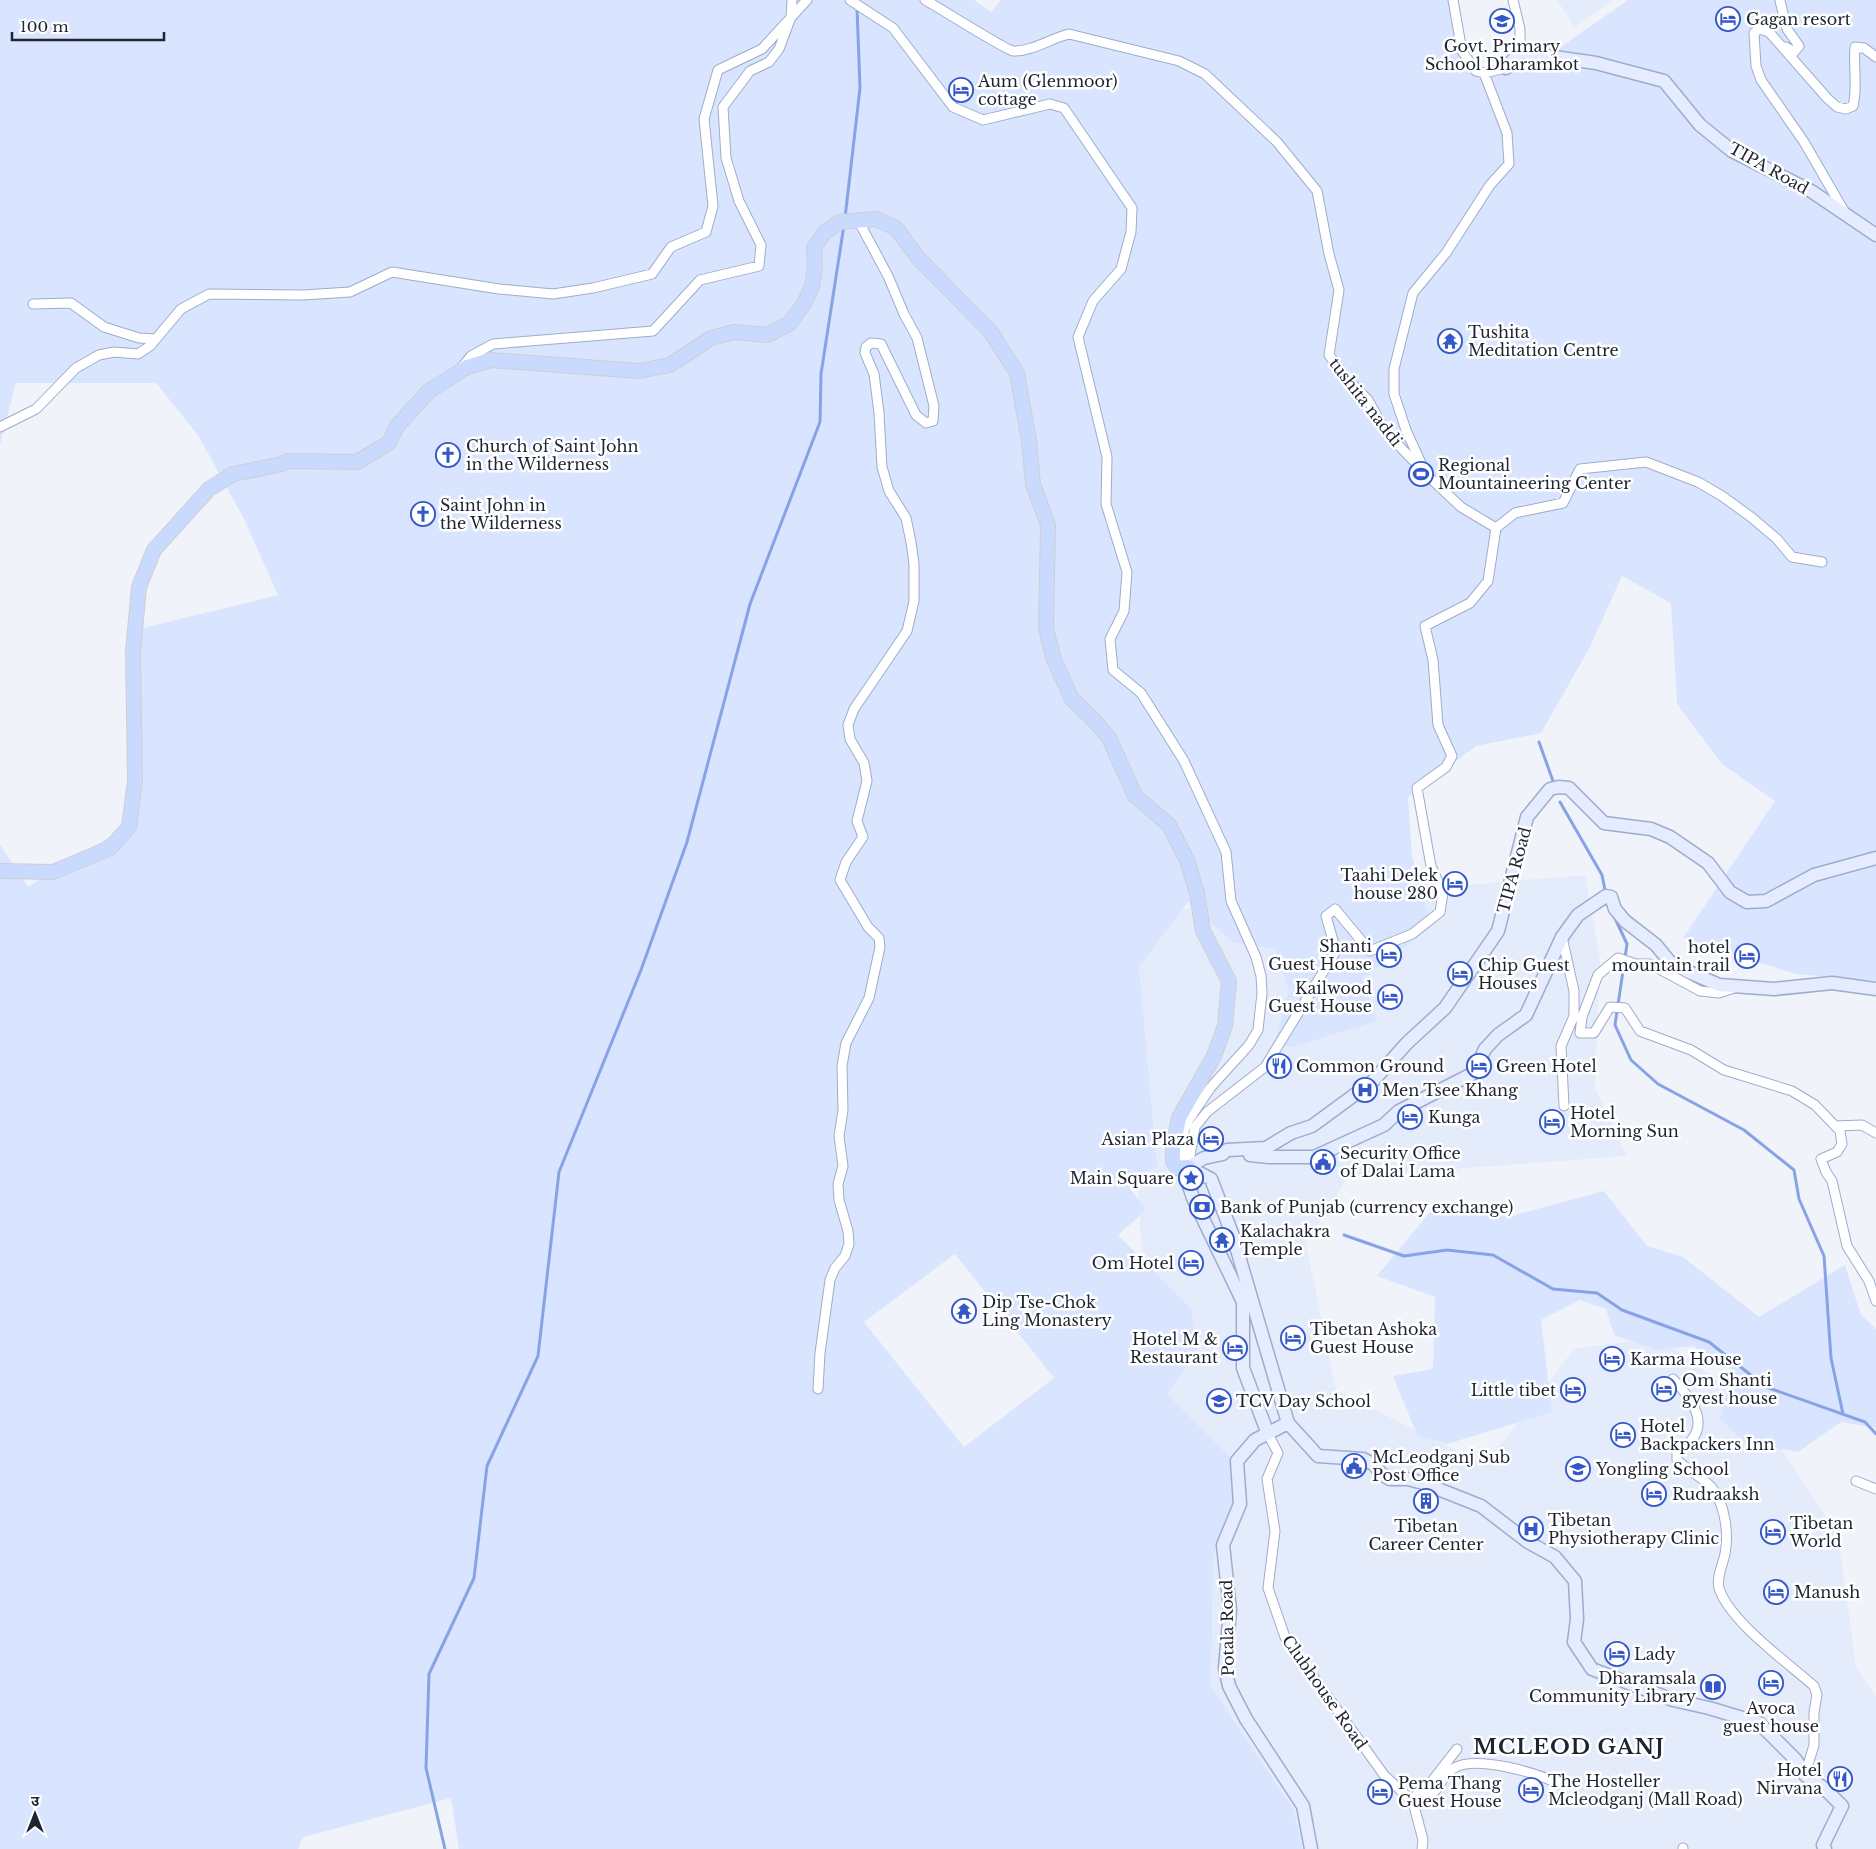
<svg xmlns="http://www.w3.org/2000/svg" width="1876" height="1849" font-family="'Libre Baskerville','Noto Sans Devanagari',serif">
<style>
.built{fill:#e4ecfc}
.green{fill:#d9e5ff;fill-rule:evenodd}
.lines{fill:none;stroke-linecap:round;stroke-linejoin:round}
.stream{stroke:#87a3e6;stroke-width:3}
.street-casing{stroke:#9eaccc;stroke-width:11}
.secondary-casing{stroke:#9eaccc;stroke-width:15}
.primary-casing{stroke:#cecfd1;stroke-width:16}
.street{stroke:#fff;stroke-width:9}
.secondary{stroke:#e5ecff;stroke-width:12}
.primary{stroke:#cadafe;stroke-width:14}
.labels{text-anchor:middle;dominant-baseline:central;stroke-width:5;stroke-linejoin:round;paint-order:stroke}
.poi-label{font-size:16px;fill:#1e2430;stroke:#fff;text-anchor:start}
.street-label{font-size:16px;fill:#1e2430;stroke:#fff}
.district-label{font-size:21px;font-weight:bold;letter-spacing:1px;fill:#1e2430;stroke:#fff}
</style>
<rect width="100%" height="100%" fill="#f0f3fa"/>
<path class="built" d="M 1557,0 L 1613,0 L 1575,27 Z
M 1585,875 L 1600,959 L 1595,1088 L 1627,1156 L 1348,1177 L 1306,1244 L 1336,1390 L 1481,1463 L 1506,1439 L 1574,1349 L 1659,1337 L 1754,1408 L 1838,1535 L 1856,1667 L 1876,1697 L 1876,1849 L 1239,1849 L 1168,1600 L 1117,914 Z"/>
<path class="green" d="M 0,0 L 974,0 L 991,12 L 1001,0 L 1454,0 L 1462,51 L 1461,69 L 1531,68 L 1628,0 L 1876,0 L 1876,981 L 1796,974 L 1683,938 L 1775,801 L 1722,764 L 1677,704 L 1671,603 L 1622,576 L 1589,649 L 1541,733 L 1476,746 L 1408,797 L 1412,856 L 1431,928 L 1362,979 L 1377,1021 L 1293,1047 L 1274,1044 L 1289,991 L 1275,949 L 1232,942 L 1188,902 L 1139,967 L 1157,1167 L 1124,1180 L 1146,1210 L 1118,1235 L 1191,1309 L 1198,1349 L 1167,1394 L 1231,1458 L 1234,1501 L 1213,1557 L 1211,1687 L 1293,1809 L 1303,1849 L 459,1849 L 451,1798 L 303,1837 L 298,1849 L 0,1849 L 0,845 L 28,887 L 118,832 L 141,795 L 139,629 L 278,595 L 245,521 L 198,435 L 156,383 L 16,383 L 0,445 ZM 955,1254 L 1054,1378 L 964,1447 L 864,1322 Z
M 1604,1191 L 1647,1246 L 1683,1257 L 1759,1317 L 1845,1265 L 1861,1315 L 1876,1329 L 1876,1428 L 1841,1422 L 1798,1452 L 1744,1442 L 1720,1419 L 1732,1370 L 1693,1346 L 1656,1350 L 1614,1335 L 1606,1309 L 1580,1300 L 1541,1320 L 1552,1412 L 1447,1444 L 1417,1435 L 1393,1376 L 1433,1369 L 1435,1297 L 1377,1276 L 1430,1212 L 1511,1216 Z"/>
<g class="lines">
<path class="stream" d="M 845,218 L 860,88 L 857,8
M 1539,742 L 1553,781
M 1560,802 L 1602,875 L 1605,890
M 1614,916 L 1627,944 L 1615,1025 L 1631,1060 L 1658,1084 L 1744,1130 L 1794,1170 L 1799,1199 L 1824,1256 L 1831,1358 L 1843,1414
M 1344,1235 L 1404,1256 L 1447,1250 L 1493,1255 L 1553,1289 L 1597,1293 L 1622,1310 L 1709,1342 L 1766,1387 L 1865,1422 L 1876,1434
M 445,1849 L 426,1768 L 429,1674 L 474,1578 L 487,1466 L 538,1356 L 559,1172 L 641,970 L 687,842 L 750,604 L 820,422 L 821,374 L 844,225"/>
<defs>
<path id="street" d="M 850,0 L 893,28 L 953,107 L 983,120 L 1050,104 L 1064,108 L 1132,208 L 1131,232 L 1121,269 L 1093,301 L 1078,337 L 1107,457 L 1106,504 L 1127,572 L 1124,611 L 1110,639 L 1113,670 L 1141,693 L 1184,761 L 1226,852 L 1231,901 L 1256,957 L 1261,976 L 1262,993 L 1258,1030 L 1249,1045 L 1211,1087 L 1188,1121 L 1182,1137 L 1182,1165 L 1188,1167 L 1195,1127 L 1207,1112 L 1265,1067 L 1336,951 L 1326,916 L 1335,909 L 1370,951 L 1412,934 L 1440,912 L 1443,893 L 1431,866 L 1417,788 L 1446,767 L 1452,756 L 1438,725 L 1433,660 L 1425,626 L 1470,603 L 1488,581 L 1496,528
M 925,0 C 938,7 1006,50 1013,51 C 1034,51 1049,39 1069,34 L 1179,61 L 1205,74 L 1277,142 L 1317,191 L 1329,254 L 1339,290 L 1329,355 L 1346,378 L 1368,400 L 1385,431 L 1426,474
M 1453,0 L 1462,51 L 1476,71 L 1484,73 L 1506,68
M 1513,0 L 1520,29 L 1520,52
M 1780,1 L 1787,29 L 1799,46 L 1794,52 L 1786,47
M 1484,73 L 1507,133 L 1509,164 L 1490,185 L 1446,253 L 1413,293 L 1394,369 L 1394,394 L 1406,430 L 1426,474 L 1461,507 L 1496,528
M 1844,211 L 1804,142 L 1761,80 L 1756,66 L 1754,33 L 1759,29 L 1769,32 L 1827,98 L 1837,107 L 1846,109 L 1853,106 C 1858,87 1853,66 1855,47 L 1864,48 L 1876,57
M 33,304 L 71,303 L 104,327 L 139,338 L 156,339
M 462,367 L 471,356 L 493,344 L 653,331 L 700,280 L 759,266 L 761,245 L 739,201 L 726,158 L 723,107 L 750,71 L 769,62 L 779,49 L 791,17 L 792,0
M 0,427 L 36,409 L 76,368 L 99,355 L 114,352 L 138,354 L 150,346 L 181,309 L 209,294 L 303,295 L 350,292 L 392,272 L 499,289 L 553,294 L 593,288 L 652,274 L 671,247 L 706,232 L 713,206 L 704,119 L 718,70 L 762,49 L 807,0
M 1496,528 L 1515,513 L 1563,503 L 1580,469 L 1646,462 L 1698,482 L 1722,496 L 1751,517 L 1777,539 L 1792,557 L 1822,562
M 1562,937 L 1574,991 L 1574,1016 L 1561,1046 L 1564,1106
M 1734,988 L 1719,993 L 1700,991 L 1650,964 L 1636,964 L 1618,958 L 1598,975 L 1582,1017 L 1580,1033 L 1594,1033 L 1610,1007 L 1625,1008 L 1640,1031 L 1691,1050 L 1724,1070 L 1792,1091 L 1815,1105 L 1840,1131 L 1842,1144 L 1837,1152 L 1821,1159 L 1826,1172 L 1832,1181 L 1847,1246 L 1869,1281 L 1876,1301
M 1835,1126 L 1862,1125 L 1876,1133
M 1673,1379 C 1697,1404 1713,1431 1677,1452 L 1677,1460 C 1686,1469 1697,1474 1707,1483 C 1725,1498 1729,1533 1725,1554 C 1723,1564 1716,1578 1719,1588 C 1729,1621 1788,1663 1814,1686 L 1817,1695 L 1814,1712 L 1814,1745 L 1805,1775
M 818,1389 L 820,1353 L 830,1280 L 835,1268 L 845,1256 L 849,1244 L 848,1231 L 839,1200 L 838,1184 L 843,1166 L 839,1136 L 843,1110 L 842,1066 L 846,1043 L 869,998 L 880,947 L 879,938 L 868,927 L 840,880 L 846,862 L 863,837 L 857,821 L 867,781 L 864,763 L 850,739 L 848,725 L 854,709 L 907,631 L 914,601 L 914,564 L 911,542 L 906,518 L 889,491 L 882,467 L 879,413 L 874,374 L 865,353 L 866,347 L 871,343 L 881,344 L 916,415 L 926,423 L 933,421 L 934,406 L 917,338 L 904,314 L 888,276 L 858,220
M 1268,1434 L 1278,1453 L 1267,1479 L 1275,1531 L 1268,1588 L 1285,1637 L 1384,1775 L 1413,1802 L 1423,1840 L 1422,1849
M 1856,1481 L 1876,1489
M 1413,1798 L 1429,1785 L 1457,1749
M 1413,1802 C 1419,1799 1429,1796 1434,1792 C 1441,1785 1444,1773 1454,1768 C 1477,1755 1537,1773 1559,1784
M 1683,1849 L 1683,1848"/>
<path id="secondary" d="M 1506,68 L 1520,52 L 1596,63 L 1664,81 L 1700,125 L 1732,151 L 1811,191 L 1876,235
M 1217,1155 L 1227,1150 L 1266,1148 L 1291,1133 L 1312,1126 L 1372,1082 L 1407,1043 L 1445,1008 L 1498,931 L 1527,817 L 1550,789 L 1559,787 L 1569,788 L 1604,823 L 1651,829 L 1670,837 L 1708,863 L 1730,892 L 1747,902 L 1766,901 L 1814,875 L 1876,858
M 1250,1155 L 1269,1157 L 1314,1157 L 1384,1125 L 1399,1111 L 1474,1073 L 1485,1049 L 1498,1035 L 1526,1015 L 1562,937 L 1578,915 L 1606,896 L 1611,897 L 1615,909 L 1625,921 L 1656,945 L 1669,961 L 1689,972 L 1719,985 L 1774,989 L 1832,983 L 1876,989
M 1188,1167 L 1211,1179 L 1233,1236 L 1288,1423 L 1318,1456 L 1363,1459 L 1375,1465 L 1380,1473 L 1390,1479 L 1408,1479 L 1423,1483 L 1481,1506 L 1528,1542 L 1555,1557 L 1575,1581 L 1577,1619 L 1574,1642 L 1592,1669 L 1673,1700 L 1709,1708 L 1759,1723 L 1796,1760 L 1805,1775 L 1825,1789 L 1842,1806 L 1823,1845 L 1825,1849
M 1188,1167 L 1204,1158 L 1223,1154
M 1188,1167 L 1189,1186 L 1193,1198 L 1243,1302 L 1243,1368 L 1268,1434
M 1288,1423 L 1255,1440 L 1237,1461 L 1240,1504 L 1223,1545 L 1230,1610 L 1225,1668 L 1229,1686 L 1246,1719 L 1303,1806 L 1311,1849"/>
<path id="primary" d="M 0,871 L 53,872 L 110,848 L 129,827 L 135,781 L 133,652 L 139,587 L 154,550 L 209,489 L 233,474 L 282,464 L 287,461 L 357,462 L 389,443 L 397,426 L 429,391 L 467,367 L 491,360 L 639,371 L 670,365 L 711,338 L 734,332 L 767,335 L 789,324 L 804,304 L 812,286 L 815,267 L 814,248 L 825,232 L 840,222 L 876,219 L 896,228 L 919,259 L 990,331 L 1017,373 L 1029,441 L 1033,484 L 1048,525 L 1046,629 L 1054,660 L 1072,699 L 1093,719 L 1109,738 L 1135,796 L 1169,825 L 1187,860 L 1197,893 L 1203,931 L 1229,981 L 1225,1026 L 1214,1056 L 1179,1118 L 1173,1148 L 1173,1161 L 1177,1168 L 1188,1167"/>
</defs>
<use href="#street" class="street-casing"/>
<use href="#secondary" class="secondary-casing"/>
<use href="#primary" class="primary-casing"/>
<use href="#street" class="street"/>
<use href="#secondary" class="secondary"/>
<use href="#primary" class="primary"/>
</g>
<defs>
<symbol id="hotel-ring" viewBox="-11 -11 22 22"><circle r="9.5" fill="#fff" stroke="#3458c8" stroke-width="1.5"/><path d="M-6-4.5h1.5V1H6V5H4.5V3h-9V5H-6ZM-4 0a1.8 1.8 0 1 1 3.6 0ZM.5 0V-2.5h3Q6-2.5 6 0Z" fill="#3458c8"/></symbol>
<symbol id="school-ring" viewBox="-11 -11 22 22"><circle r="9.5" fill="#fff" stroke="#3458c8" stroke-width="1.5"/><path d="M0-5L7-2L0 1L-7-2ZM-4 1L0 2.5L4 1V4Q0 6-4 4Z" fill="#3458c8"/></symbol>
<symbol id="temple-ring" viewBox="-11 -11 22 22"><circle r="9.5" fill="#fff" stroke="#3458c8" stroke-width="1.5"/><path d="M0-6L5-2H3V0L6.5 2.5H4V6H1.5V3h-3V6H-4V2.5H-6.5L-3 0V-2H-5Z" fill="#3458c8"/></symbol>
<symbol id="church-ring" viewBox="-11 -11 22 22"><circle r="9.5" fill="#fff" stroke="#3458c8" stroke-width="1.5"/><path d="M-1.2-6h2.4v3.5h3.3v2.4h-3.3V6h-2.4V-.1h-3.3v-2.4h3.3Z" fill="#3458c8"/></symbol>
<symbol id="stadium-ring" viewBox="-11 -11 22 22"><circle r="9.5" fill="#fff" stroke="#3458c8" stroke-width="1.5"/><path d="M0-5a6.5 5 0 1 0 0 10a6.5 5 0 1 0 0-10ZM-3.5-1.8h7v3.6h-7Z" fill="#3458c8"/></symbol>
<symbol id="restaurant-ring" viewBox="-11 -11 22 22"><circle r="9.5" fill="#fff" stroke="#3458c8" stroke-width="1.5"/><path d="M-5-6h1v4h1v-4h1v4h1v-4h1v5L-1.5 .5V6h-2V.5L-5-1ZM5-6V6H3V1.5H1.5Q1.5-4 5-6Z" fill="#3458c8"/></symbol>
<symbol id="hospital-ring" viewBox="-11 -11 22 22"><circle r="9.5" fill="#fff" stroke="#3458c8" stroke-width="1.5"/><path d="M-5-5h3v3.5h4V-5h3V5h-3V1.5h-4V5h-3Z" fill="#3458c8"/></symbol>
<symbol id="civic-ring" viewBox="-11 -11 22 22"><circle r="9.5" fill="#fff" stroke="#3458c8" stroke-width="1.5"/><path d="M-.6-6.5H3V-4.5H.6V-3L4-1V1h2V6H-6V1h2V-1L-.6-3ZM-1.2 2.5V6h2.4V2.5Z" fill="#3458c8"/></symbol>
<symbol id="sight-ring" viewBox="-11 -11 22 22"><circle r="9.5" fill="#fff" stroke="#3458c8" stroke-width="1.5"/><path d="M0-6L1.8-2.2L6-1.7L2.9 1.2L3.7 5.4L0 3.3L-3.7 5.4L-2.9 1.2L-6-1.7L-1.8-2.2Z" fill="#3458c8"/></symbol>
<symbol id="bank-ring" viewBox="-11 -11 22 22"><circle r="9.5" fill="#fff" stroke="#3458c8" stroke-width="1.5"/><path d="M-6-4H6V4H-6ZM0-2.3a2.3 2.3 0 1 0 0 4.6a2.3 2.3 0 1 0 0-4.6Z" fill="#3458c8"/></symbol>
<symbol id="building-ring" viewBox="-11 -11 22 22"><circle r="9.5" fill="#fff" stroke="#3458c8" stroke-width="1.5"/><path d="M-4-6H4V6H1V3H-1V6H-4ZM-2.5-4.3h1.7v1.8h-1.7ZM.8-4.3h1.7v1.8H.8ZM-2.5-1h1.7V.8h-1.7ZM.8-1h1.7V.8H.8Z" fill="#3458c8"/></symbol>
<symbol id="library-ring" viewBox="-11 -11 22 22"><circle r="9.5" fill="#fff" stroke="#3458c8" stroke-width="1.5"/><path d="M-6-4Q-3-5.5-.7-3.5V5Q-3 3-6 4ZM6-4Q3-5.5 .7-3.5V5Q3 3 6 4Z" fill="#3458c8"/></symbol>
</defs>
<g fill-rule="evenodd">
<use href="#hotel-ring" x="1714" y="5" width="28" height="28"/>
<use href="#school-ring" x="1488" y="7" width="28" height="28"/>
<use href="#hotel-ring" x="947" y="76" width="28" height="28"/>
<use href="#temple-ring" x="1436" y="327" width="28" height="28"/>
<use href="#church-ring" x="434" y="441" width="28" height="28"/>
<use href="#stadium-ring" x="1407" y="460" width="28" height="28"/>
<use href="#church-ring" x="409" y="500" width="28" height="28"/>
<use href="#hotel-ring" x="1441" y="870" width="28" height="28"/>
<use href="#hotel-ring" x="1375" y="941" width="28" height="28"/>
<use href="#hotel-ring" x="1733" y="942" width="28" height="28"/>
<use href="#hotel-ring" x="1446" y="960" width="28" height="28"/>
<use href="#hotel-ring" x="1376" y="983" width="28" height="28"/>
<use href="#restaurant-ring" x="1265" y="1052" width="28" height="28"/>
<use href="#hotel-ring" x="1465" y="1052" width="28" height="28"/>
<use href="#hospital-ring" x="1351" y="1076" width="28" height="28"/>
<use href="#hotel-ring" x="1396" y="1103" width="28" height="28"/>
<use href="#hotel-ring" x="1538" y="1108" width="28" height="28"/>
<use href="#hotel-ring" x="1197" y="1125" width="28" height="28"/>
<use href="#civic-ring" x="1309" y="1148" width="28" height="28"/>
<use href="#sight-ring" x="1177" y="1164" width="28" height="28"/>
<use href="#bank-ring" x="1188" y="1193" width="28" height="28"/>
<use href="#temple-ring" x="1208" y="1226" width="28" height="28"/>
<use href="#hotel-ring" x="1177" y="1249" width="28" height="28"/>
<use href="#temple-ring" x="950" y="1297" width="28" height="28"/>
<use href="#hotel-ring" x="1279" y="1324" width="28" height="28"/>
<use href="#hotel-ring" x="1221" y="1334" width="28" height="28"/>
<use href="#hotel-ring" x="1598" y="1345" width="28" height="28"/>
<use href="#hotel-ring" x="1650" y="1375" width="28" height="28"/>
<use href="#hotel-ring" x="1559" y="1376" width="28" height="28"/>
<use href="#school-ring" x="1205" y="1387" width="28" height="28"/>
<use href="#hotel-ring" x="1609" y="1421" width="28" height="28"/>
<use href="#civic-ring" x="1340" y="1452" width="28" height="28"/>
<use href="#school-ring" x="1564" y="1455" width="28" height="28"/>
<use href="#hotel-ring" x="1640" y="1480" width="28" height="28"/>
<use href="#building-ring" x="1412" y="1487" width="28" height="28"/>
<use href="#hospital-ring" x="1517" y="1515" width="28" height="28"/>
<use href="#hotel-ring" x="1759" y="1518" width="28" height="28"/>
<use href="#hotel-ring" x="1762" y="1578" width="28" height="28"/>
<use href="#hotel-ring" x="1603" y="1640" width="28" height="28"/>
<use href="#hotel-ring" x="1757" y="1669" width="28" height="28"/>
<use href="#library-ring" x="1699" y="1673" width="28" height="28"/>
<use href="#restaurant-ring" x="1826" y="1765" width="28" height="28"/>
<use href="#hotel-ring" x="1517" y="1776" width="28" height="28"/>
<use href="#hotel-ring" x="1366" y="1778" width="28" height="28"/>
</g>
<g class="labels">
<g class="poi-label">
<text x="1746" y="19">Gagan resort</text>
<text x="1502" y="46" text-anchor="middle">Govt. Primary<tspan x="1502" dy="18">School Dharamkot</tspan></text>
<text x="978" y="81">Aum (Glenmoor)<tspan x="978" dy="18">cottage</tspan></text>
<text x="1468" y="332">Tushita<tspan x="1468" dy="18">Meditation Centre</tspan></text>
<text x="466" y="446">Church of Saint John<tspan x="466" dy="18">in the Wilderness</tspan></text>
<text x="1438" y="465">Regional<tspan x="1438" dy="18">Mountaineering Center</tspan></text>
<text x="440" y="505">Saint John in<tspan x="440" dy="18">the Wilderness</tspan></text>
<text x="1438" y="875" text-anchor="end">Taahi Delek<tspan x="1438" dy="18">house 280</tspan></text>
<text x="1372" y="946" text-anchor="end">Shanti<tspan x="1372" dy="18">Guest House</tspan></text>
<text x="1730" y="947" text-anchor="end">hotel<tspan x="1730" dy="18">mountain trail</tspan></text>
<text x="1478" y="965">Chip Guest<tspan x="1478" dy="18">Houses</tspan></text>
<text x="1372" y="988" text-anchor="end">Kailwood<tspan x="1372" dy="18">Guest House</tspan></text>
<text x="1296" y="1066">Common Ground</text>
<text x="1496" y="1066">Green Hotel</text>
<text x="1382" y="1090">Men Tsee Khang</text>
<text x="1570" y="1113">Hotel<tspan x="1570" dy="18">Morning Sun</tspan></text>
<text x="1428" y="1117">Kunga</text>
<text x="1194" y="1139" text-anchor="end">Asian Plaza</text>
<text x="1340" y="1153">Security Office<tspan x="1340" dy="18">of Dalai Lama</tspan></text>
<text x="1174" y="1178" text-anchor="end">Main Square</text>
<text x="1220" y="1207">Bank of Punjab (currency exchange)</text>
<text x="1240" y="1231">Kalachakra<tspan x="1240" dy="18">Temple</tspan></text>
<text x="1174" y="1263" text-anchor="end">Om Hotel</text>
<text x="982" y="1302">Dip Tse-Chok<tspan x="982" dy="18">Ling Monastery</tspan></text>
<text x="1310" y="1329">Tibetan Ashoka<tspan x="1310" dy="18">Guest House</tspan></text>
<text x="1218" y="1339" text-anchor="end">Hotel M &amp;<tspan x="1218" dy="18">Restaurant</tspan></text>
<text x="1630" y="1359">Karma House</text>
<text x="1682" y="1380">Om Shanti<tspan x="1682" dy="18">gyest house</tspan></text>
<text x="1556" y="1390" text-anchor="end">Little tibet</text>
<text x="1236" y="1401">TCV Day School</text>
<text x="1640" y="1426">Hotel<tspan x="1640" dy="18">Backpackers Inn</tspan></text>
<text x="1372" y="1457">McLeodganj Sub<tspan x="1372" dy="18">Post Office</tspan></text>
<text x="1596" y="1469">Yongling School</text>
<text x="1672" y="1494">Rudraaksh</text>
<text x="1548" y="1520">Tibetan<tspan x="1548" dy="18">Physiotherapy Clinic</tspan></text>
<text x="1790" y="1523">Tibetan<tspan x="1790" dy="18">World</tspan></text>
<text x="1426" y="1526" text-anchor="middle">Tibetan<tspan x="1426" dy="18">Career Center</tspan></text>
<text x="1794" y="1592">Manush</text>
<text x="1634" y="1654">Lady</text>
<text x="1696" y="1678" text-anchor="end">Dharamsala<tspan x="1696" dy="18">Community Library</tspan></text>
<text x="1771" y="1708" text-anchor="middle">Avoca<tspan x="1771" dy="18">guest house</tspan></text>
<text x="1822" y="1770" text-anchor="end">Hotel<tspan x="1822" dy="18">Nirvana</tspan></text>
<text x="1548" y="1781">The Hosteller<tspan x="1548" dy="18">Mcleodganj (Mall Road)</tspan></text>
<text x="1398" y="1783">Pema Thang<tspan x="1398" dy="18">Guest House</tspan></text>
</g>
<g class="street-label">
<text transform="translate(1769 168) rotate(29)">TIPA Road</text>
<text transform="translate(1366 402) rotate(52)">tushita naddi</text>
<text transform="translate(1514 870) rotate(-75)">TIPA Road</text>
<text transform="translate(1227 1628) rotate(-91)">Potala Road</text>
<text transform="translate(1325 1692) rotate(55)">Clubhouse Road</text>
</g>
<g class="district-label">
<text x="1569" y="1747">MCLEOD GANJ</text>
</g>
</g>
<g transform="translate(35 1814)" stroke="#ffffff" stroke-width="4" paint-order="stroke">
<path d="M0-4L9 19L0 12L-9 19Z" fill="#1e2430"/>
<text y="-8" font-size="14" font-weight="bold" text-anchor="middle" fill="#1e2430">उ</text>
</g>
<path d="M12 32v8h152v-8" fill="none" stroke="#1e2430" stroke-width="2.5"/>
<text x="20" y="32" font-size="15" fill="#1e2430" stroke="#ffffff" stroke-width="4" paint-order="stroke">100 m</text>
</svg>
